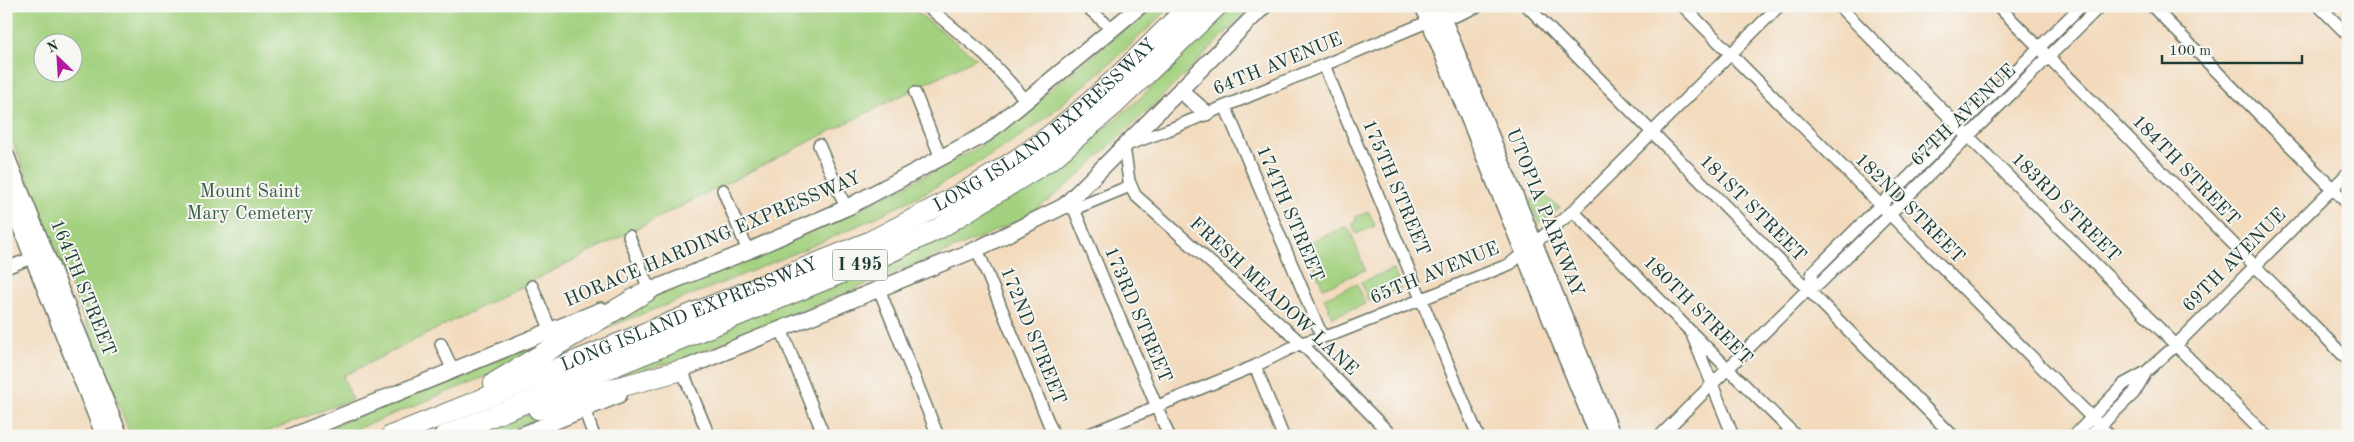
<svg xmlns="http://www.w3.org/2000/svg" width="2354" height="442" font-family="'Old Standard TT',serif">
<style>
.green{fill:#a3d17f;stroke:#61875a;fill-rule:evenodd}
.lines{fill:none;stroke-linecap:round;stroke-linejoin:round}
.street-casing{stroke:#697464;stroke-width:14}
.secondary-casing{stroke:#697464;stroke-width:18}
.highway-casing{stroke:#697464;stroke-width:22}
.street{stroke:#fff;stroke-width:11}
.secondary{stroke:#fff;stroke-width:15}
.highway{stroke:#fff;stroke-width:20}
.labels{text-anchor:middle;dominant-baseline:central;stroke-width:4;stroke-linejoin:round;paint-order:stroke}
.shield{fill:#f6f6f2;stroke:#60746d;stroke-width:1}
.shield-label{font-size:18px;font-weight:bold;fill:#1f3d34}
.street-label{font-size:19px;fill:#1f3d34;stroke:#f6f6f2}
.park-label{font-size:19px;fill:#395b43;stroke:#f6f6f2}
</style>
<rect width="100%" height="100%" fill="#f6f6f2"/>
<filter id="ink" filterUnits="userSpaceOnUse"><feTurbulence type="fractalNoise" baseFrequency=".02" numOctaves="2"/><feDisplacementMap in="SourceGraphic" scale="10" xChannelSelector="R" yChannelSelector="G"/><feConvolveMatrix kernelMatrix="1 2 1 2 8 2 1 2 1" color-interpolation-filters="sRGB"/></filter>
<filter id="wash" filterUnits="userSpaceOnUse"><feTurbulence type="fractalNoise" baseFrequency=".0096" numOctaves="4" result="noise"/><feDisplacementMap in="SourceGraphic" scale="20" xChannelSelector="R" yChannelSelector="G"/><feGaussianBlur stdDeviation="1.12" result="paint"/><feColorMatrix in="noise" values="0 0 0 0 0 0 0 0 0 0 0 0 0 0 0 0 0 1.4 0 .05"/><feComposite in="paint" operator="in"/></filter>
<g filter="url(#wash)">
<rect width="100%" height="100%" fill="#f3dabc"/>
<path class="green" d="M 6,6 L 909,6 L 976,58 L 343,376 L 352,399 L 256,436 L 131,436 L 6,125 ZM 42,42 L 72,42 L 72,72 L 42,72 Z
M 1153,6 L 1171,6 C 1139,38 1105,69 1070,97 C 1059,106 1049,116 1038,124 C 901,221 738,275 584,337 L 658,294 L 834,223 L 981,146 Z
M 1234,6 L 1252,6 L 1171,88 L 1077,177 L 1049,200 L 1019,220 L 970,242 L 680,360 L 618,376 L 611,374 L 1038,177 L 1102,131 L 1138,100 Z
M 1545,196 L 1560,208 L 1539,224 L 1529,201 Z
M 1369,212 L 1375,226 L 1356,234 L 1352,223 L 1357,221 L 1355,217 Z
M 1345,227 L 1350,230 L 1365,270 L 1323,288 L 1307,249 L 1310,242 Z
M 1393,269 L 1401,288 L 1368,301 L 1361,282 Z
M 1357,284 L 1365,304 L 1332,317 L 1324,298 Z
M 577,327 L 509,367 L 339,436 L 308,436 Z
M 545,411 L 548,415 L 494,436 L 462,436 L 526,415 Z"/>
</g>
<g filter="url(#ink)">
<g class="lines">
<defs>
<path id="street" d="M 927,6 L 982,52 L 1026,100
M 1086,6 L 1113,30
M 1527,6 L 1953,436
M 1683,6 L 2110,436
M 1839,6 L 2266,436
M 1998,6 L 2348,360
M 2152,6 L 2348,204
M 2319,6 L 2348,35
M 1324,65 L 1478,436
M 915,93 L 941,158
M 1225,106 L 1322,336
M 819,145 L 846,208
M 723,190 L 748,251
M 1066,207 L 1074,209 L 1130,186
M 1074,209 L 1169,436
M 1573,211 L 1692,333 L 1796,436
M 629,236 L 649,290
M 977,249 L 1054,436
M 6,268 L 39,255
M 532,286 L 551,331
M 879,289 L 938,436
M 1808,289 L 1813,272 L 2081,6
M 781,329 L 824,436
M 1693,337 L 1733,436
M 441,344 L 453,371
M 1255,366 L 1283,436
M 682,370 L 709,436
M 584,409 L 594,436
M 1085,436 L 1255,366 L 1301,343 L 1337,333 L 1510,264 L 1573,211 L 1779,6
M 1392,436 L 1301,343 L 1135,195 L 1129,181 L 1124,146 L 1168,130 L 1444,15 L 1455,16 L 1479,6
M 1660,436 L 1808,289 L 1820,283 L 2100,6
M 2074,436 L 2124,384 L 2146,372 L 2176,345 L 2348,173
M 2090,436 L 2134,393 L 2145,374"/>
<path id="secondary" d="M 1423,6 L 1598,436
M 1438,6 L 1613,436
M 1180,90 L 1206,113
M 6,155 L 120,436
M 6,191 L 104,436
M 641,294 L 748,251 L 846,208 L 986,134 L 1140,6
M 673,373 L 977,249 L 1064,206 L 1264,6
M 292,436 L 601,310
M 519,436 L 619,395"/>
<g id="highway">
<path d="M 494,383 L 649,290"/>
<path d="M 538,409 L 682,370"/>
<path id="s1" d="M 391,436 L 869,242 C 927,212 987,182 1040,143 C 1094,103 1142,53 1189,6"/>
<path d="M 444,436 L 878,258 L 940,228 L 1053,158 L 1113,106 L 1217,6"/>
</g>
</defs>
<use href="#street" class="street-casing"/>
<use href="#secondary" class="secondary-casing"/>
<use href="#highway" class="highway-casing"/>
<use href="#street" class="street"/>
<use href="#secondary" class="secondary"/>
<use href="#highway" class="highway"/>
</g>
</g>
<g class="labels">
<rect class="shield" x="832.5" y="249.5" width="55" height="31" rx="4"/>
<g class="shield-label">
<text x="860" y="265">I 495</text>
</g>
<g class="street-label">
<text transform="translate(1278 65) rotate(-22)">64TH AVENUE</text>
<text transform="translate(1964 116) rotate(-44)">67TH AVENUE</text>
<text stroke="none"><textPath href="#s1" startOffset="728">LONG ISLAND EXPRESSWAY</textPath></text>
<text transform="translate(2185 171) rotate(46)">184TH STREET</text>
<text transform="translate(1395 188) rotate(67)">175TH STREET</text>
<text transform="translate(2065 208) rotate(45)">183RD STREET</text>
<text transform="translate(1752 209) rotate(45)">181ST STREET</text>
<text transform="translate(1909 209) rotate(45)">182ND STREET</text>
<text transform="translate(1544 213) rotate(68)">UTOPIA PARKWAY</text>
<text transform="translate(1289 214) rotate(67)">174TH STREET</text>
<text transform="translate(713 240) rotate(-23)">HORACE HARDING EXPRESSWAY</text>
<text transform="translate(2235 261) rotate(-45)">69TH AVENUE</text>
<text transform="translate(1435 274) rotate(-22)">65TH AVENUE</text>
<text transform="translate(82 288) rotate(68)">164TH STREET</text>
<text transform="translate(1273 297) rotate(43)">FRESH MEADOW LANE</text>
<text transform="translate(1697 311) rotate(45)">180TH STREET</text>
<text stroke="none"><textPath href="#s1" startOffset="322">LONG ISLAND EXPRESSWAY</textPath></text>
<text transform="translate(1137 315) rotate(67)">173RD STREET</text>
<text transform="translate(1032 336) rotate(68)">172ND STREET</text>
</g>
<g class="park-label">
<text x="250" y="192">Mount Saint<tspan x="250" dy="22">Mary Cemetery</tspan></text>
</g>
</g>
<rect width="2354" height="442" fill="none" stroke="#f6f6f2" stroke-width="25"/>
<g transform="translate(58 58) rotate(335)"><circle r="24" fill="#f6f6f2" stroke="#a0aca6"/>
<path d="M0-4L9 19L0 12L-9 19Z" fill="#b5179e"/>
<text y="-8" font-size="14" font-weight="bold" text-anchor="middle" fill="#1f3d34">N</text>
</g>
<path d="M2162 55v8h140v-8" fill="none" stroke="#1f3d34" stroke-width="2.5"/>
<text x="2169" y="55" font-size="15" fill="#1f3d34" stroke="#f6f6f2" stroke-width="4" paint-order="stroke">100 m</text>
</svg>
